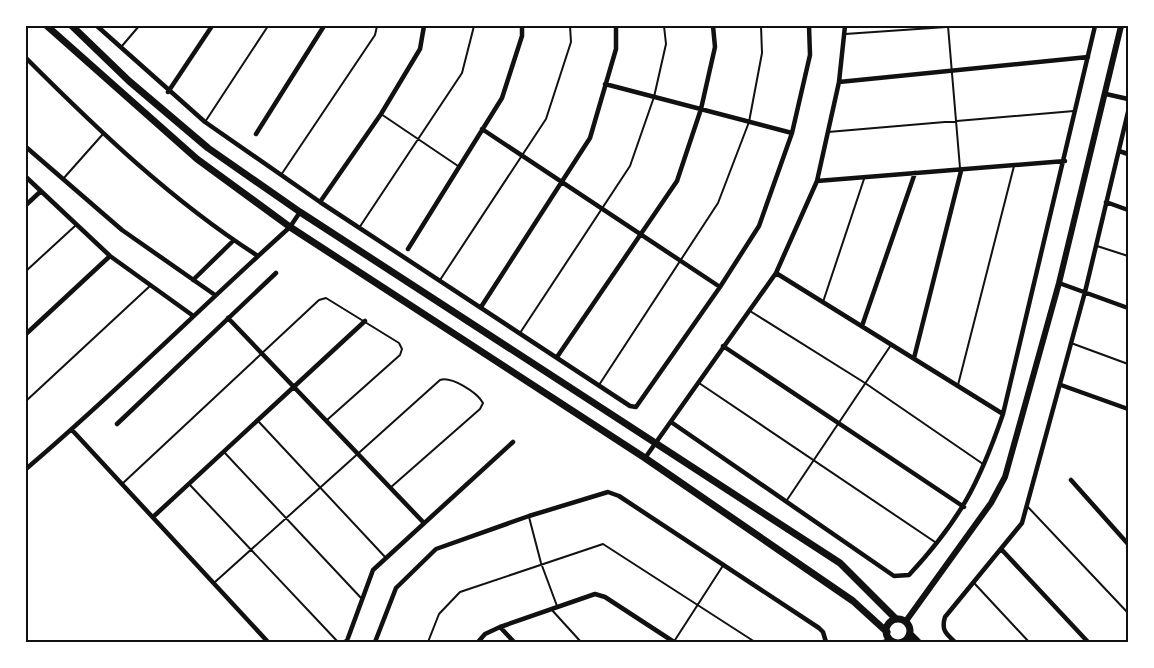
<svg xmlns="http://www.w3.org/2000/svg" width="1154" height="668" font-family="Roboto,sans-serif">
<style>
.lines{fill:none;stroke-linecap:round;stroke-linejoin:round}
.service{stroke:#111;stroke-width:2}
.minor{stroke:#111;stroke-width:4.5}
.tertiary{stroke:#111;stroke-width:6}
.secondary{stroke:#111;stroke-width:7}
.neatline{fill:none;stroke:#111;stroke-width:2}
</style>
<rect width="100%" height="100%" fill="#fff"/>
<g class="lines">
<path class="service" d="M 948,26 L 960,168
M 845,34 L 961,26
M 122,46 L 139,26
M 381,114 L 458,166
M 205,122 L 268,26
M 828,132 L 1074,111
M 281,175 L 375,35 L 377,26
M 63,179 L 103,134
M 359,228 L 462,73 L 474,26
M 1097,246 L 1128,256
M 26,271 L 75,226
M 440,280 L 546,119 L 571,42 L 570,26
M 823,302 L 864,179
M 750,311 L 865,383 L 983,464
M 520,333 L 630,166 L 654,97 L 666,44 L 664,26
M 1071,343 L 1128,364
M 699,383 L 935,542
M 599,385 L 718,203 L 749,122 L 762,53 L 761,26
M 958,385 L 1014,166
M 26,401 L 151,285
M 259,422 L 386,558
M 224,452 L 362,599
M 122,484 L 319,300 L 326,298 L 399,343 L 402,349 L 400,355 L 327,420
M 190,485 L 338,642
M 787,500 L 891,345
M 1027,506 L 1128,613
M 529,517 L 541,563 L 557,606
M 215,582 L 440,380 C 451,376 477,392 483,403 L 480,409 L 390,488
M 975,584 L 1029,642
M 551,609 L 581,642
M 675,640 L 724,564
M 343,642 L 348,638
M 428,642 L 439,614 L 460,592 L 603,544 L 755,642"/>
<path class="minor" d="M 97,26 L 205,122 L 320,202 L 630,406 L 636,407 L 720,287 L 759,226 L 792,133 L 810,55 L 809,26
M 26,58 C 98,130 172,201 258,256
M 839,82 L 1088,57
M 605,84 L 792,133
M 168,92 L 212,26
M 1106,94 L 1128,99
M 482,129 L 720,287
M 256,134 L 324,26
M 26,147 L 122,230 L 215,295
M 1119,151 L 1128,154
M 26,177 L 110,256 L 192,315
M 817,181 L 1065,161
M 320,202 L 381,114 L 420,49 L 424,26
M 1106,202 L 1128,210
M 26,205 L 41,191
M 408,249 L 502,98 L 522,36 L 522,26
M 776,273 L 1003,414
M 193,280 L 234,240
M 1059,283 L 1128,308
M 481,307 L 590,138 L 616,49 L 616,26
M 228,318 L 424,523
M 862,326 L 915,173
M 26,334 L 110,256
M 723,346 L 964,507
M 557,357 L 677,181 L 701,109 L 715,47 L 713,26
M 914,358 L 961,171
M 1061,385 L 1128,409
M 671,422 L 894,576 L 909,575 C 960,520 979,484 1003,414 L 1095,26
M 117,424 L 276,273
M 72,430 L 268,642
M 645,458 L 776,273 L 817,181 L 839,82 L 845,26
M 26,469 C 117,392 201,307 290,227 L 300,212
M 1071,480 L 1128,544
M 153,517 L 365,321
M 1002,550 L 1088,642
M 500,627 L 514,642
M 348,638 L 373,570 L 513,442
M 375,642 L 396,588 L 436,549 L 529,516 L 608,492 L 619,496 L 819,628 L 823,632 L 826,642
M 478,642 L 485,634 L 500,627 L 595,594 L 605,597 L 674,642
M 884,642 L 890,639
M 955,642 C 946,634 941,630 945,617 L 1022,523 L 1085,292 L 1128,112"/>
<path class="tertiary" d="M 906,621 L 991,503 L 1005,477 L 1059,283 L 1121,26"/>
<path class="secondary" d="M 47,26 L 197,159 L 290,227 L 645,458 L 853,601 L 887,632
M 72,26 L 129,81 L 208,148 L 300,212 L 840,563 L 896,619
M886 631a12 12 0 1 1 24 0a12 12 0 1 1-24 0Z
M 910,634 L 918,642"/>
</g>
<rect width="1154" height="668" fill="none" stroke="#ffffff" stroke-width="54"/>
<rect x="27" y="27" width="1100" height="614" class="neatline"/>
</svg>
